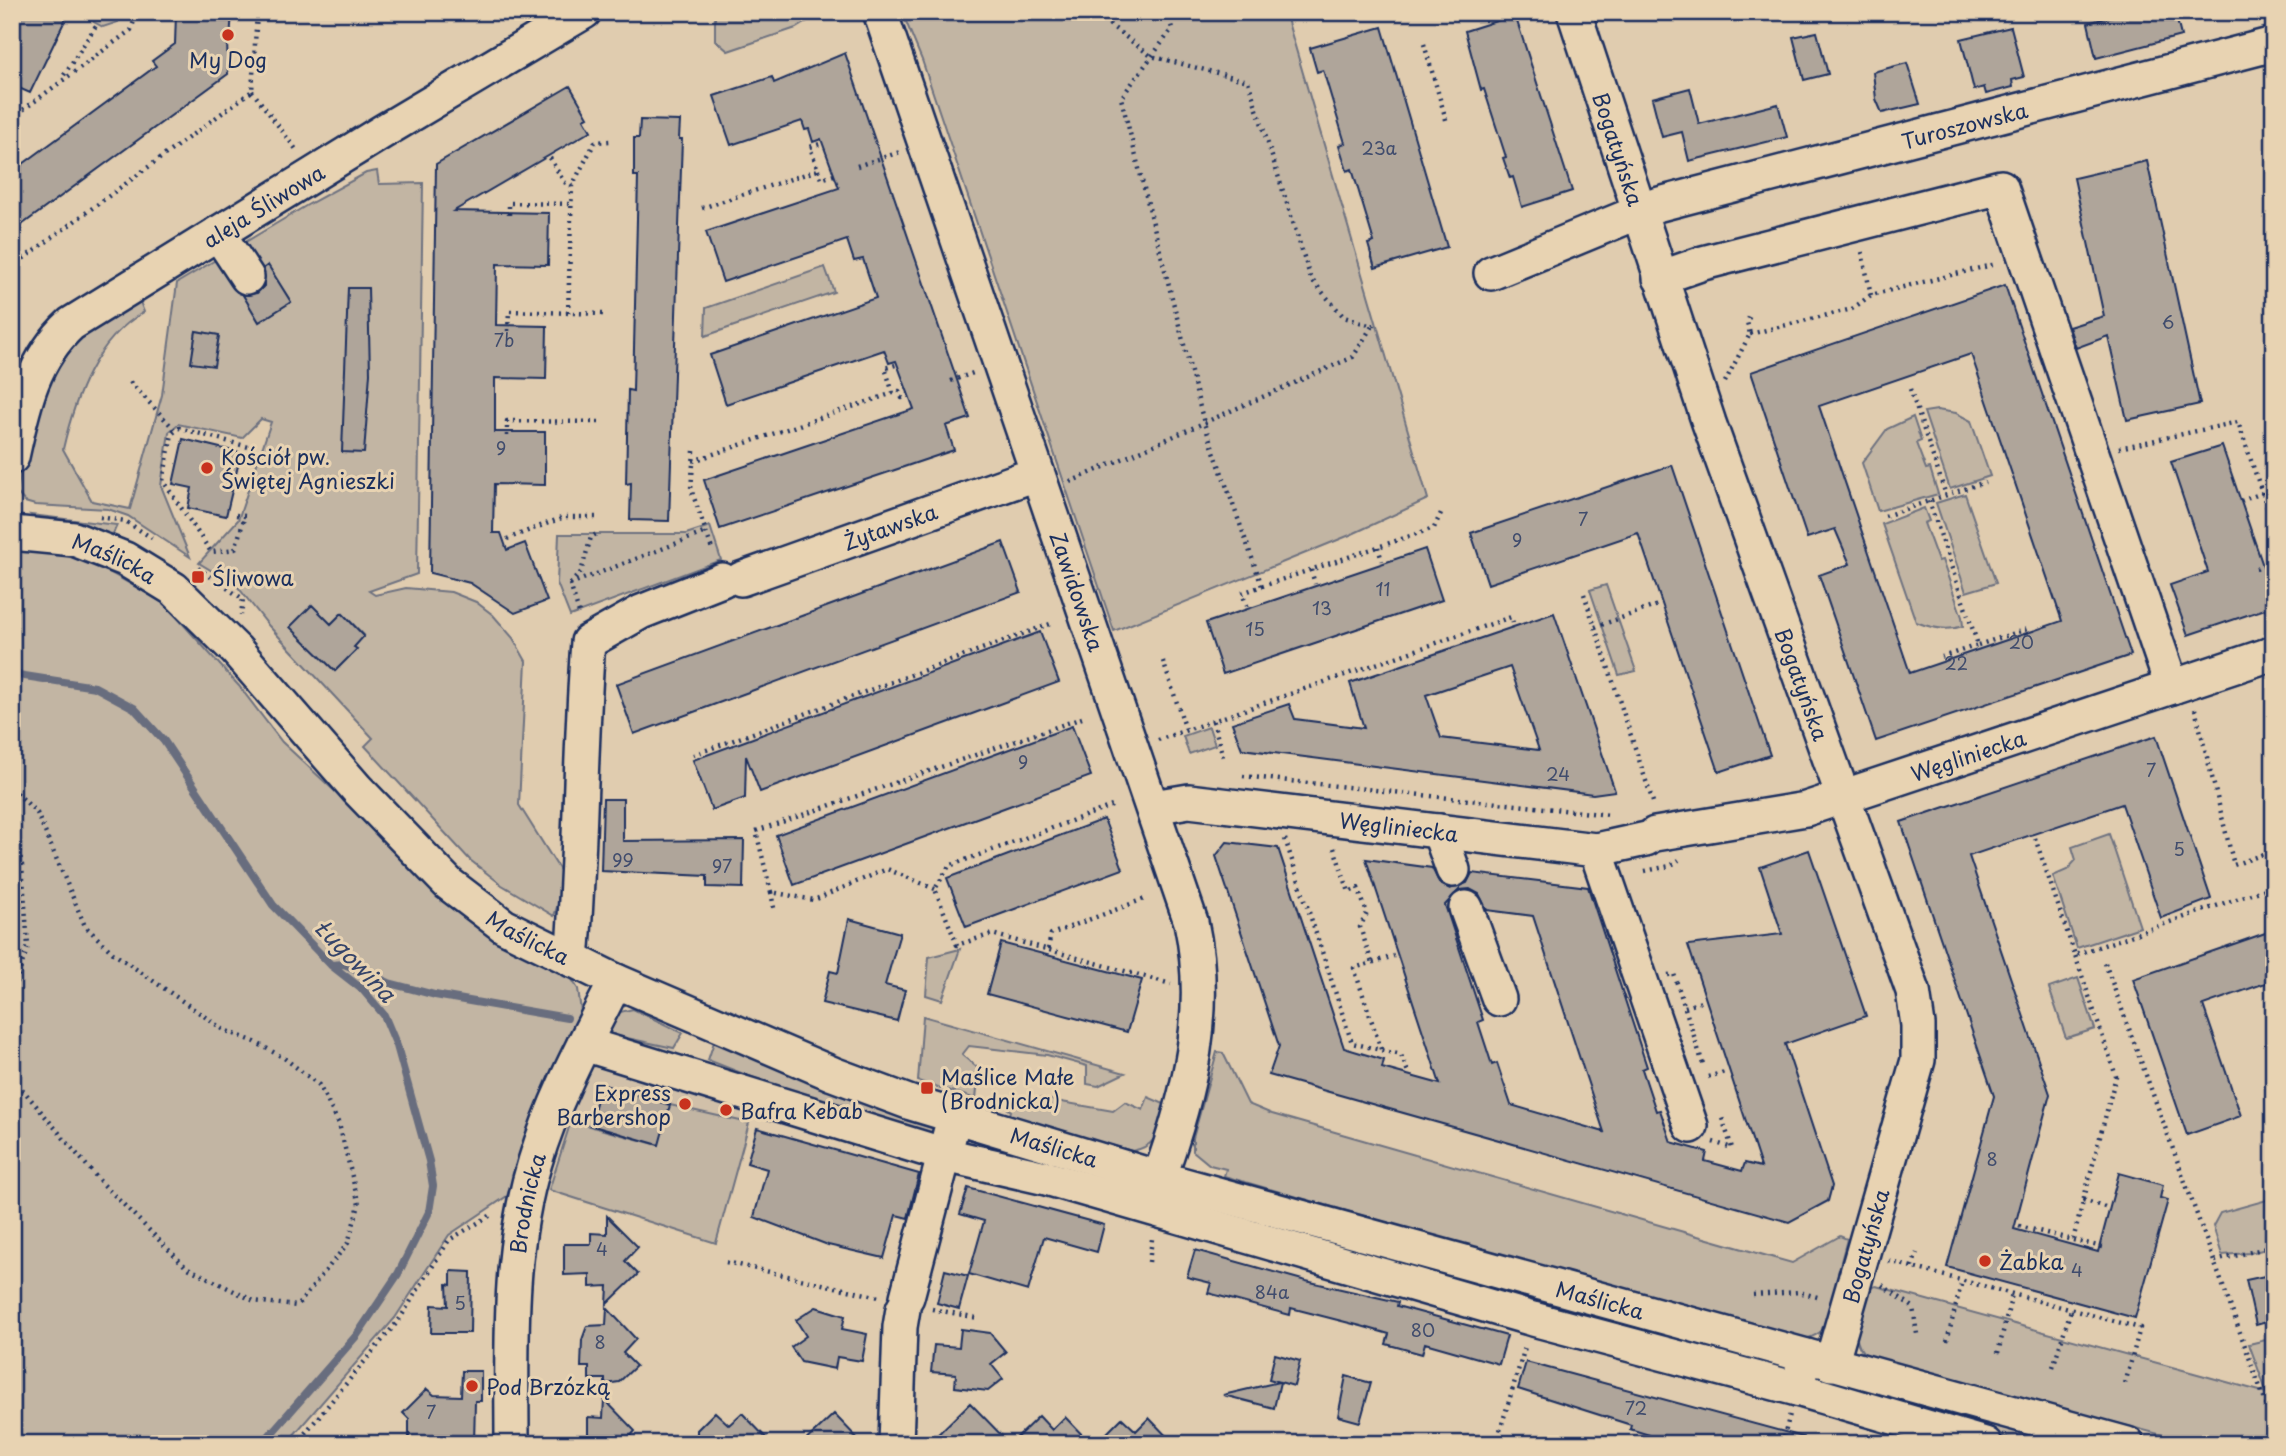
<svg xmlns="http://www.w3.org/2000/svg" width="2286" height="1456" font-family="'Playpen Sans',sans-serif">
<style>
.built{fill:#d1c0a9}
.green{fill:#c2b5a3;stroke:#6e7280;stroke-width:2;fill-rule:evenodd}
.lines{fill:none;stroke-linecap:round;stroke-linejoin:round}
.stream{stroke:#686d7e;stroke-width:8}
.building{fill:#afa59a;stroke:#1b2f5e;stroke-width:2;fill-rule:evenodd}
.minor-casing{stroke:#1b2f5e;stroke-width:38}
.path{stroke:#1b2f5e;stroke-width:4.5;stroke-dasharray:2 5;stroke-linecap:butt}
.minor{stroke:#e8d3b2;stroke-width:33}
.poi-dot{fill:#c8321e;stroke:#e8d3b2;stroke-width:2.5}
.labels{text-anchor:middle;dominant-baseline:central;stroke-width:6;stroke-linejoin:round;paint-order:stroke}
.number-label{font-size:18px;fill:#404c6d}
.poi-label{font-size:21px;fill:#1b2f5e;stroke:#e8d3b2;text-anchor:start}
.street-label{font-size:21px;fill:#1b2f5e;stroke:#e8d3b2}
.water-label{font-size:23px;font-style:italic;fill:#354469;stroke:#e8d3b2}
</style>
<rect width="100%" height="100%" fill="#e0ccaf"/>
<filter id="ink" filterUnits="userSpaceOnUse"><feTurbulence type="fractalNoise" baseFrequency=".0143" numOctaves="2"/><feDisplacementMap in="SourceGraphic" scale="14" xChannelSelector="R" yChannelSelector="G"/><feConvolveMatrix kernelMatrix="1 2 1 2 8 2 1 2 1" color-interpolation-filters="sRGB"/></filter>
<g filter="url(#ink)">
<path class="built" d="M 608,1034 L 674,1048 L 681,1057 L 699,1065 L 708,1060 L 759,1080 L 749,1123 L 670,1105 L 659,1145 L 571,1121 L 583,1084 Z"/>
<path class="green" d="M 90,12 L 122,12 L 118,22 L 103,27 L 94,22 Z
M 715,12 L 816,12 L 817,15 L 796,28 L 728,51 L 715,40 Z
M 902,12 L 1285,12 L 1428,499 L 1350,535 L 1114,631 L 922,60 Z
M 377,171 L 379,184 L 423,183 L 417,574 L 369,591 L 375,595 L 406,588 L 451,592 L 476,602 L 493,615 L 513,638 L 526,661 L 519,805 L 566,880 L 554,916 L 502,885 L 470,860 L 365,746 L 373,738 L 269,626 L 237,586 L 199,563 L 238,520 L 271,422 L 261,419 L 242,438 L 178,424 L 169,432 L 161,486 L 190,557 L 128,516 L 108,509 L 35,505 L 25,502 L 17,493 L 27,434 L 38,395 L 73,339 L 127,301 L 140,302 L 144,312 C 95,340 75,397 63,449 L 92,501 L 130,509 L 162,395 L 177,283 L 309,204 L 366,173 ZM 268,266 L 291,302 L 260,321 L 237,285 ZM 348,288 L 368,288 L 368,366 L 347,366 ZM 196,331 L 219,335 L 216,354 L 193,351 ZM 342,613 L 364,635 L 354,647 L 356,650 L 335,671 L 291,627 L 331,624 Z
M 825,267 L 834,292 L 705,336 L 706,308 Z
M 1937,410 L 1956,413 L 1971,421 L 1990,476 L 1950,489 L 1924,412 Z
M 1913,417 L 1921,441 L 1916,443 L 1926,469 L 1930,468 L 1938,494 L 1878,511 L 1862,463 L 1887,429 Z
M 1965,494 L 1996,583 L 1966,592 L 1936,503 Z
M 1924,508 L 1929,521 L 1924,523 L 1938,561 L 1942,560 L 1962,617 L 1963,626 C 1947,632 1931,628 1916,622 L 1882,524 Z
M 31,515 L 117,525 L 113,534 C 89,531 50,531 31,515 Z
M 710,526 L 721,560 L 570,616 L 557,583 L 559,534 L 686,534 Z
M 30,546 L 91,562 L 164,603 L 239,686 L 282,742 L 372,826 L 563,965 L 578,989 L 581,1011 L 542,1097 L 507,1196 L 449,1235 L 395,1318 L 286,1444 L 12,1444 L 12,547 Z
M 1606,585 L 1636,671 L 1619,675 L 1590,590 Z
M 1209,727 L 1215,745 L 1189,754 L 1183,736 Z
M 2109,834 L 2140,927 L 2077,948 L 2053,876 L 2067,870 L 2076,860 L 2072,847 Z
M 960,949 L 942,1000 L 926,995 L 929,957 Z
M 2078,978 L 2095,1029 L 2066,1038 L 2049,988 Z
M 633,1009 L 683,1033 L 674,1048 L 608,1034 L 620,1012 Z
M 923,1016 L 1125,1073 L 1098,1086 L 1087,1084 L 1087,1066 L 1047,1055 L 969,1046 L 962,1055 L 979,1069 L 976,1099 L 918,1081 Z
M 715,1039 L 929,1119 L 941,1131 L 936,1137 C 857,1116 783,1090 708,1060 Z
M 1217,1052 L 1223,1053 L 1248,1104 L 1272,1114 L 1792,1263 L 1840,1236 L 1847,1239 L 1838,1273 L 1846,1276 C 1835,1306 1835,1336 1798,1340 L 1224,1176 L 1226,1169 L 1210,1165 L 1193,1151 L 1193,1138 Z
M 1033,1097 L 1113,1111 L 1125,1102 L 1143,1110 L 1148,1097 L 1171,1107 C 1161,1128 1157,1147 1132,1151 L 1009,1117 L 1011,1111 L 1008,1109 L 1014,1101 Z
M 670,1105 L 749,1123 L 716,1243 L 549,1190 L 571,1121 L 658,1145 Z
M 2274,1198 L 2274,1247 L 2250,1253 L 2222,1255 L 2213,1226 L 2220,1213 Z
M 1379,1248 L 1790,1361 L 1786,1373 L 1375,1260 Z
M 1876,1286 L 2267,1393 L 2249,1344 L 2274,1338 L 2274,1444 L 2197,1444 L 1870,1359 C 1842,1338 1865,1312 1872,1287 Z
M 1811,1366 L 2092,1444 L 2029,1444 L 1806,1382 Z"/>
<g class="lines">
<path class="stream" d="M 12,674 L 95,687 L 134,708 L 164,741 L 273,905 L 331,965 L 363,990 L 384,1015 L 397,1046 L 429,1161 L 433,1186 L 429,1212 L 398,1274 L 357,1335 L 262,1444
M 331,965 L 344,964 L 389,983 L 435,995 L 567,1018"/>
</g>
<path class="building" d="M 12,12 L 69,12 L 30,93 L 12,85 Z
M 232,12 L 230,39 L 227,39 L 228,74 L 12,232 L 12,172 L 156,66 L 152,61 L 175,44 L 176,14 Z
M 2127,12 L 2175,12 L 2181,36 L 2096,58 L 2088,23 Z
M 1515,15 L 1572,191 L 1522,207 L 1513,177 L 1510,178 L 1503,158 L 1506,157 L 1484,89 L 1481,90 L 1465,31 Z
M 1382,27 L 1447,247 L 1375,268 L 1368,244 L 1374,242 L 1352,169 L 1347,171 L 1339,145 L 1345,143 L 1323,70 L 1317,72 L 1310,48 Z
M 2011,27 L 2024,77 L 2012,80 L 2013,87 L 2001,90 L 1986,94 L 1984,87 L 1974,90 L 1961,39 Z
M 1817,32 L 1828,74 L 1804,80 L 1793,37 Z
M 845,53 L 970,418 L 946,426 L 954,450 L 720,529 L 704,480 L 914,409 L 896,361 L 889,363 L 884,350 L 726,404 L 710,355 L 876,298 L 863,259 L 854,261 L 847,240 L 723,282 L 706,232 L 839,188 L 821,139 L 813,142 L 809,129 L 805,130 L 802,121 L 731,145 L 714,96 L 772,77 L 774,83 Z
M 1907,63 L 1920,104 L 1882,113 L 1876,99 L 1873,72 Z
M 570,86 L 588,117 L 584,119 L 591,131 L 454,211 L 549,213 L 548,265 L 497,264 L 496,325 L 547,326 L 546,379 L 495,378 L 495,432 L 545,432 L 545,485 L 494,484 L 493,533 L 501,533 L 507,550 L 525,543 L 547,601 L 515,613 L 470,583 L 430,573 L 436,164 Z
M 1690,88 L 1699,124 L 1778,104 L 1787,137 L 1689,161 L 1682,132 L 1662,137 L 1652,98 Z
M 640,120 L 680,121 L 679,139 L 682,139 L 669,521 L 630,520 L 631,483 L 626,484 L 628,390 L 633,391 L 638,176 L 634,176 L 634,138 L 639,138 Z
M 2147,161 L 2200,404 L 2127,420 L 2108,336 L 2076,348 L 2069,327 L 2104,316 L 2074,178 Z
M 268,265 L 291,302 L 259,322 L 243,295 L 257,293 L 264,286 L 264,268 Z
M 2005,285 L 2131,655 L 1876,741 L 1819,575 L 1850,564 L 1835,529 L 1807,538 L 1751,372 ZM 1971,354 L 2062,621 L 1910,673 L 1819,406 Z
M 348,288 L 368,288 L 370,373 L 364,453 L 342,452 Z
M 196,331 L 219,335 L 214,366 L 191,363 Z
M 183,439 L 241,453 L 226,516 L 188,508 L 192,488 L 173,484 Z
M 2222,446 L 2274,598 L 2274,606 L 2188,635 L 2170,585 L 2208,572 L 2171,462 Z
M 1672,465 L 1770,755 L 1719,772 L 1638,533 L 1488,584 L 1471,533 Z
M 1003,542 L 1021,592 L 634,734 L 616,684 Z
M 1425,549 L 1442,600 L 1223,674 L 1206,623 Z
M 312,605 L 331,624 L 342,613 L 364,636 L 354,647 L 357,649 L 335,671 L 290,627 Z
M 1554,613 L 1615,791 L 1593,794 L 1242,749 L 1232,723 L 1289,704 L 1295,719 L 1364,728 L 1350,683 ZM 1510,667 L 1539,750 L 1441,738 L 1426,695 Z
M 1040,632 L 1059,682 L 760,792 L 746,756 L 745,798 L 712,810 L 693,760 Z
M 1072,726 L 1091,776 L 794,885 L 776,835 Z
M 2156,736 L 2211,899 L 2161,918 L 2122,804 L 1969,856 L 2050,1094 L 2014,1229 L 2098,1252 L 2119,1173 L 2163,1185 L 2160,1198 L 2168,1200 L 2135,1318 L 1947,1267 L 1994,1096 L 1901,822 Z
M 603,799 L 623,799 L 623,841 L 744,840 L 743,888 L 707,887 L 707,876 L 601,871 Z
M 1104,819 L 1123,869 L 966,927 L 947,878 Z
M 1227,842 L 1278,848 L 1344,1048 L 1384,1060 L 1382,1068 L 1440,1084 L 1366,859 L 1432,868 L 1440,884 L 1450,889 L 1467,883 L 1472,873 L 1588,887 L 1647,1067 L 1642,1069 L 1656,1111 L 1660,1110 L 1671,1142 L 1707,1152 L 1705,1161 L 1742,1171 L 1745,1163 L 1761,1167 L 1688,945 L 1782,934 L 1760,867 L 1809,850 L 1866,1016 L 1785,1044 L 1832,1186 L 1828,1201 L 1789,1222 L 1269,1075 L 1279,1046 L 1216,856 ZM 1470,889 L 1479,894 L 1487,910 L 1533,916 L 1604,1132 L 1511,1105 L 1497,1063 L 1492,1065 L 1478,1022 L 1483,1020 L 1445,905 L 1459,890 Z
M 849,919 L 900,933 L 885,985 L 905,990 L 897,1021 L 822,1003 L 830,971 L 838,973 Z
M 2274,930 L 2274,980 L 2203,1005 L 2241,1116 L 2187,1135 L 2133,979 Z
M 1001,943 L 1142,980 L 1127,1032 L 987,994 Z
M 601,1084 L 670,1105 L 659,1145 L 590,1125 Z
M 757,1128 L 919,1174 L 908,1218 L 896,1215 L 884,1258 L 828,1245 L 754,1217 L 767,1169 L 747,1163 Z
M 968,1188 L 1104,1225 L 1097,1252 L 1044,1237 L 1028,1291 L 969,1274 L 984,1221 L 960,1214 Z
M 607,1216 L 638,1247 L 625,1261 L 638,1274 L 607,1304 L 608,1286 L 590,1287 L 590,1274 L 564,1275 L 564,1244 L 591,1244 L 591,1233 L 607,1234 Z
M 1195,1250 L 1306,1281 L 1398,1302 L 1397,1306 L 1507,1336 L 1499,1364 L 1425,1343 L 1422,1354 L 1386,1344 L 1389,1334 L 1361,1326 L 1291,1308 L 1290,1315 L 1208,1293 L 1211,1283 L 1187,1277 Z
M 945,1270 L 968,1276 L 959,1309 L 937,1303 Z
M 451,1271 L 471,1272 L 470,1333 L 431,1333 L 432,1305 L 448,1306 L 447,1284 L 451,1285 Z
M 2274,1274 L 2274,1320 L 2256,1325 L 2246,1280 Z
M 816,1307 L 845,1316 L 842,1329 L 867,1334 L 862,1361 L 837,1357 L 835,1369 L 801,1362 L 791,1347 L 806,1336 L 796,1320 Z
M 607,1308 L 636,1339 L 623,1353 L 636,1366 L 619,1382 L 605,1384 L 605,1379 L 589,1379 L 589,1367 L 581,1367 L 582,1340 L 587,1326 L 606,1325 Z
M 961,1329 L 990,1333 L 1006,1352 L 991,1364 L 1003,1379 L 988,1391 L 955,1387 L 956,1374 L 931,1372 L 934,1345 L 959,1347 Z
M 1275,1354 L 1300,1361 L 1294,1386 L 1280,1382 L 1274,1408 L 1223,1395 L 1279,1382 L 1269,1379 Z
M 1526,1362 L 1803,1437 L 1802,1444 L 1657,1444 L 1647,1440 L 1649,1435 L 1630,1429 L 1631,1425 L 1518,1389 Z
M 462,1371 L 481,1371 L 481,1401 L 475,1401 L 474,1444 L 409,1444 L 409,1419 L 403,1413 L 427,1389 L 434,1395 L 461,1396 Z
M 1346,1376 L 1371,1383 L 1360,1422 L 1338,1416 Z
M 604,1399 L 635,1431 L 629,1438 L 629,1444 L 588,1444 L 588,1417 L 603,1418 Z
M 970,1403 L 1010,1444 L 928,1444 Z
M 715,1412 L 729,1425 L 742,1413 L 772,1444 L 697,1443 L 697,1430 Z
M 834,1414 L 863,1444 L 802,1444 Z
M 1039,1416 L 1052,1430 L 1065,1417 L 1091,1444 L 1010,1444 Z
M 1122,1418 L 1136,1431 L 1149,1418 L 1174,1444 L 1096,1444 Z"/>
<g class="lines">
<defs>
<g id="minor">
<path id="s1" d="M 880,12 L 1191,922 C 1210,1011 1190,1093 1159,1178"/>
<path id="s2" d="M 1574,12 L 1709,423 L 1913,991 L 1918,1025 L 1918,1060 L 1831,1364"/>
<path d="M 218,233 L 247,277"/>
<path id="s3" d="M 1491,273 L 1656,205 L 2274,44"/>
<path d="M 1660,278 L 1703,263 L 2001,187 L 2172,687"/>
<path id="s4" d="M 12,457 C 23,407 32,360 71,324 L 382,132 L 584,12"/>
<path id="s5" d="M 12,533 L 74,539 L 125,559 L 174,589 L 236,650 L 357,789 L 449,884 L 504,926 L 616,981 L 833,1074 L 911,1103 L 1159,1178 L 2127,1444"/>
<path id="s6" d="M 741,579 L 1036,474"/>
<path id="s7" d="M 1153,807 L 1189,801 L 1596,850 L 1646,839"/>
<path d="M 1439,831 L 1453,870"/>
<path id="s8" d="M 1655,834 L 1806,809 L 2274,653"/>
<path d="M 1596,850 L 1691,1126"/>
<path d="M 1466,908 L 1499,999"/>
<path d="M 572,960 C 581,854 580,748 588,642 L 641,612 L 722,580"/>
<path d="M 584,1044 L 945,1155 L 1046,1178 L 1533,1319 L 1797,1389 L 1806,1356"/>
<path d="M 907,1297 L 950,1133"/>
<path d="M 1797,1389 L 1985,1444"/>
<path id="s9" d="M 512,1444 C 512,1351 507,1252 535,1162 C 554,1098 586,1040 616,981"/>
<path d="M 896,1444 L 900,1327 L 903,1309"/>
</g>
</defs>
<use href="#minor" class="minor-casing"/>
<path class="path" d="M 1102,12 L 1110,25 L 1151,56 L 1248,81 L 1311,279 L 1344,317 L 1372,326 L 1376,323
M 1168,12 L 1172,29 L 1121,98 L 1204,423 L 1262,586
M 1424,44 L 1447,123
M 64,75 L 97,24
M 252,91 L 298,152
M 12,118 L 131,30 L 137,12
M 550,158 L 564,182 L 572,186
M 857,166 L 900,152
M 818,170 L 821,179 L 834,175
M 702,208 L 818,170 L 810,147 L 820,144
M 509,215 L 509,203 L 571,204
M 1862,252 L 1871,295
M 12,267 L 252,91 L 257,12
M 568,313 L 572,186 L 595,142 L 610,141
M 508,331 L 509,311 L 603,314
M 1750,334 L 1852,309 L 1871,295 L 1996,264
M 951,381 L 973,373
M 130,382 L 176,431
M 1725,382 L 1750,334 L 1747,322 L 1751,313
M 1910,389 L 1946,495
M 893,393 L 885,368 L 896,365
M 507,436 L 507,421 L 601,422
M 2119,448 L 2238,422 L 2274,528
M 694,451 L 691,489 L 713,552
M 693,461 L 899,391 L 902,398 L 909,395
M 1070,482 L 1353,357 L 1372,326
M 1929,501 L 1978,645 L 1942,657
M 2241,501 L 2262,493
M 236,515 L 245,516 L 235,549 L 211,552 L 163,481 L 172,434 L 179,428 L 256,449
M 1885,516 L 1985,482
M 100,517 L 125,521 L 152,538
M 507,539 L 564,517 L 600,517
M 1378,547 L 1382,561
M 198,568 L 243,599 L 241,615
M 2256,569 L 2274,563
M 1311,570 L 1315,584
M 570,584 L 706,532
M 570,584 L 581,572 L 591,537 L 600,532
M 570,584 L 579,613
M 1584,594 L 1654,805
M 1247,606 L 1242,593 L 1434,528 L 1441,513
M 1595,627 L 1658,605
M 1978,645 L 2027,629
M 1163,661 L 1186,730
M 2195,709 L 2234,865 L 2266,853
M 1213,721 L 1223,757
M 1158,740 L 1511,617 L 1513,623
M 693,755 L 1050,624
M 1243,776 L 1610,815
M 12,788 L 37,813 L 85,926 L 113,953 L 224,1030 L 255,1042 L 284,1058 L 319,1085 L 339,1124 L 359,1205 L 348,1243 L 297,1306 L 254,1301 L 186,1267 L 99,1180 L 12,1077
M 1112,806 L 949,866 L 935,889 L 957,945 L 992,934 L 1171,984
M 12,816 L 22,865 L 28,946 L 12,994
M 2035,838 L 2075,955 L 2274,886
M 1285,839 L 1352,1043 L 1401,1055 L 1408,1072
M 1334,848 L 1349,892 L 1358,888 L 1367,913 L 1360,927 L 1372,963
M 1645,871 L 1670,866 L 1679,860
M 935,889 L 887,869 L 814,900 L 771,892 L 756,831 L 1082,718
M 771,892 L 774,908
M 1048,949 L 1051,934 L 1144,899
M 2105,963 L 2272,1420
M 1668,975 L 1674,974 L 1703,1064
M 1685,1007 L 1705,1001
M 1381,1049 L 1354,968 L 1394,956
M 1708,1077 L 1728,1071
M 1713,1142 L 1732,1148 L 1721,1115
M 2083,1200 L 2108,1208
M 2019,1226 L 2073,1240 L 2116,1076 L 2075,955
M 2073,1240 L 2102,1247
M 1889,1261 L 2140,1328 L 2125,1384
M 2215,1261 L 2274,1246
M 726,1262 L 879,1297
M 1149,1262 L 1152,1239
M 1912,1267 L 1917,1253
M 1882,1285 L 1913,1307 L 1917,1334
M 1753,1295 L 1799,1292 L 1821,1298
M 932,1309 L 978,1318
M 1947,1341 L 1962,1281
M 1998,1353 L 2012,1294
M 2053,1367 L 2071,1310
M 296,1444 L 399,1320 L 449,1240 L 493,1214
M 1496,1444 L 1526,1344
M 1782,1444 L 1790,1414"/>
<use href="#minor" class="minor"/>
</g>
</g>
<g class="poi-dot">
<circle cx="228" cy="35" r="7"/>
<circle cx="207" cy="468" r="7"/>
<rect x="191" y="570" width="14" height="14" rx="3.5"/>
<rect x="920" y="1081" width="14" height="14" rx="3.5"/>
<circle cx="685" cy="1104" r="7"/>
<circle cx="726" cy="1110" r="7"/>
<circle cx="1985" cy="1261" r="7"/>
<circle cx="472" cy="1386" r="7"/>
</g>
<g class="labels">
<g class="number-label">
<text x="1379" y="147">23a</text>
<text x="2168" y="321">6</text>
<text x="504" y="339">7b</text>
<text x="501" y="447">9</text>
<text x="1583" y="518">7</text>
<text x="1517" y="539">9</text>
<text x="1383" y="588">11</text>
<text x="1322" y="607">13</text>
<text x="1255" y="628">15</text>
<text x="2021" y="641">20</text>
<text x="1956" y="662">22</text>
<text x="1023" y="761">9</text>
<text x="2151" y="769">7</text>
<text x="1558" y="773">24</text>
<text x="2179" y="848">5</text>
<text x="623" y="859">99</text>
<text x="722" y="865">97</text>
<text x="1992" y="1158">8</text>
<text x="602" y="1248">4</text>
<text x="2077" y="1269">4</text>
<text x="1272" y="1291">84a</text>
<text x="460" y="1302">5</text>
<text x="1423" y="1329">80</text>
<text x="600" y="1341">8</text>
<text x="1636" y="1407">72</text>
<text x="431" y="1411">7</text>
</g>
<g class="poi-label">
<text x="228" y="59" text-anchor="middle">My Dog</text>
<text x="221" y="456">Kościół pw.<tspan x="221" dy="24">Świętej Agnieszki</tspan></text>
<text x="212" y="577">Śliwowa</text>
<text x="941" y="1076">Maślice Małe<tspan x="941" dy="24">(Brodnicka)</tspan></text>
<text x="671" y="1092" text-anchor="end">Express<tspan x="671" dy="24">Barbershop</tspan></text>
<text x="740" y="1110">Bafra Kebab</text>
<text x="1999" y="1261">Żabka</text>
<text x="486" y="1386">Pod Brzózką</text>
</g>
<g class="street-label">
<text stroke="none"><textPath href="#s3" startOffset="497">Turoszowska</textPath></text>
<text stroke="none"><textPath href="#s2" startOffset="144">Bogatyńska</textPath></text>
<text stroke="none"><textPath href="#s4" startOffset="374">aleja Śliwowa</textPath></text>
<text stroke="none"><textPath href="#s6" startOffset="158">Żytawska</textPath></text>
<text stroke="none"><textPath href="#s5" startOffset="107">Maślicka</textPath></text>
<text stroke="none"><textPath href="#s1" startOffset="612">Zawidowska</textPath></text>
<text stroke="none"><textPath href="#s2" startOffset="710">Bogatyńska</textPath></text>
<text stroke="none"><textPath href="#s8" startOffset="324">Węgliniecka</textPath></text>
<text stroke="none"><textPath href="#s7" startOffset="248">Węgliniecka</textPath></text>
<text stroke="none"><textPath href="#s5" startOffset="674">Maślicka</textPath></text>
<text stroke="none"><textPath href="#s5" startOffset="1241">Maślicka</textPath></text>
<text stroke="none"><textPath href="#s9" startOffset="242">Brodnicka</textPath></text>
<text transform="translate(1865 1246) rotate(-74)">Bogatyńska</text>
<text stroke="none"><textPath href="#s5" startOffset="1808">Maślicka</textPath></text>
</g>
<g class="water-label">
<text transform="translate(356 960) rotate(46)">Ługowina</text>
</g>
</g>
<rect width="2286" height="1456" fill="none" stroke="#e8d3b2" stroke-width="42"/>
<rect x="21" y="21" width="2244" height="1414" fill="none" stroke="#1b2f5e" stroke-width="2.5" filter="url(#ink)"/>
</svg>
